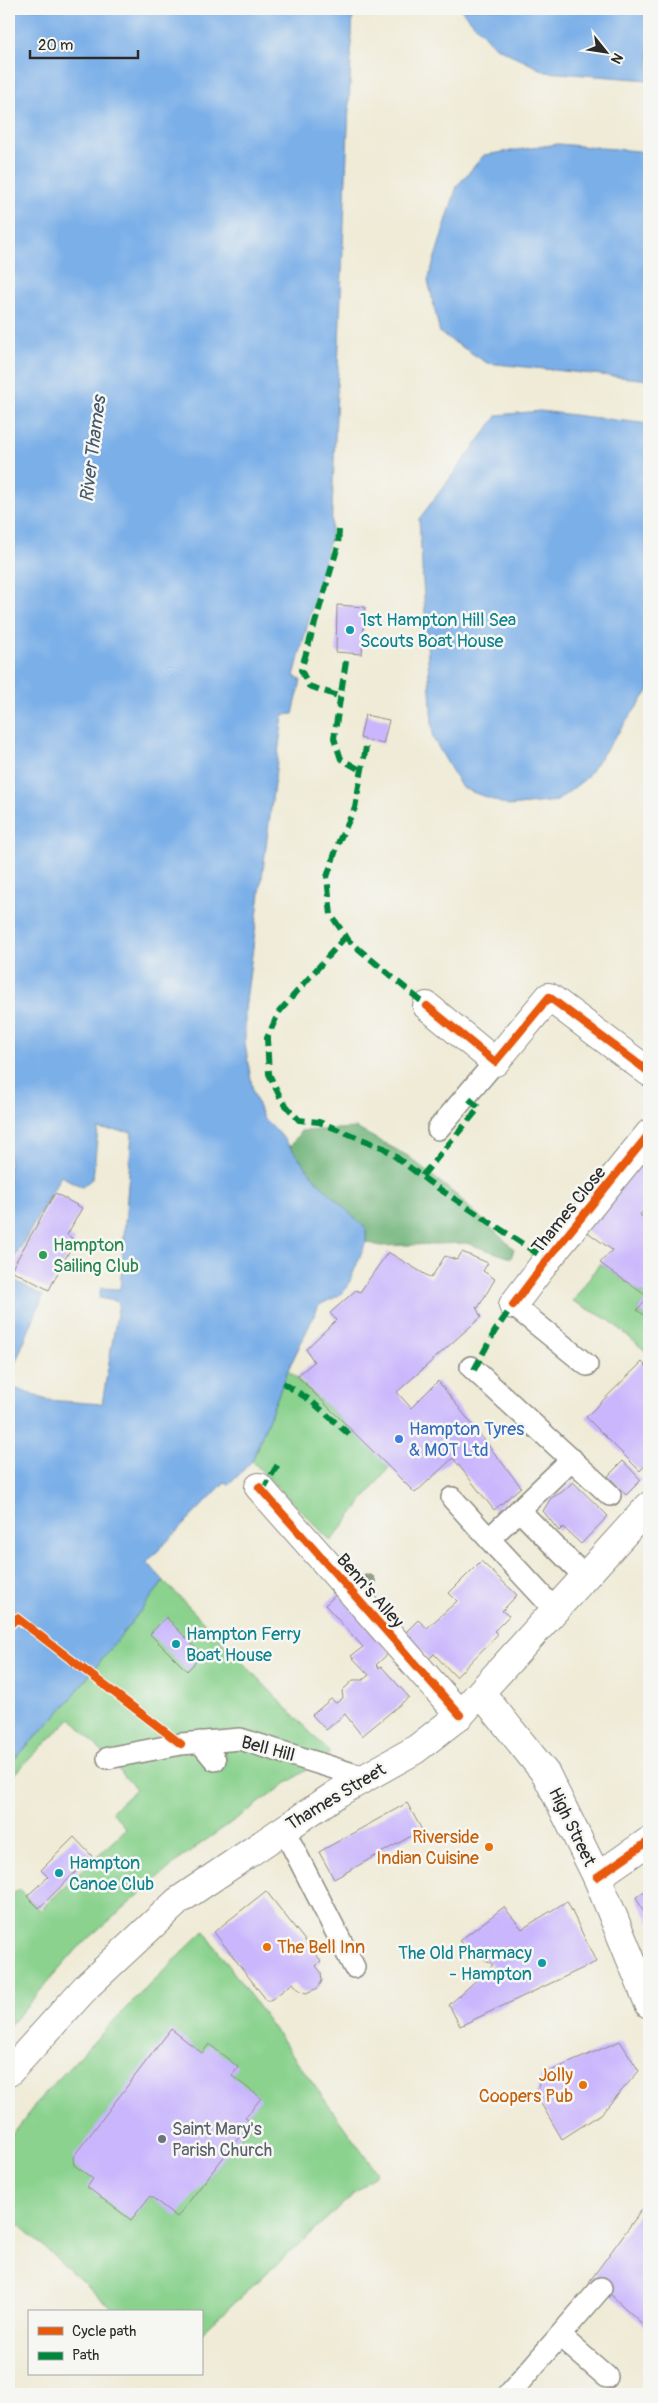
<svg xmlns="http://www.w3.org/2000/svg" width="658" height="2403" font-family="Pangolin,sans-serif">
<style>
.green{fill:#8ad28e;stroke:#5a7e5c}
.forest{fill:#6fb479;stroke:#4d7052}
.water{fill:#7aafe8;stroke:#526d8a}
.building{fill:#c9b6fd}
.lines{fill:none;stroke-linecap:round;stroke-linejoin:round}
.service-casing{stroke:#8d8b81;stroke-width:24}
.minor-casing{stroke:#8d8b81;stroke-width:30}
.tertiary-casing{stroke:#8d8b81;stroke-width:30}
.primary-casing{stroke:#8d8b81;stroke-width:30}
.trunk-casing{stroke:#8d8b81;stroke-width:30}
.service{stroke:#fff;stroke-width:21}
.minor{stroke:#fff;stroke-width:28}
.tertiary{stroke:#fff;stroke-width:28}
.primary{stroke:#fff;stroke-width:28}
.trunk{stroke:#fff;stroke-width:28}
.quiet{stroke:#00873e;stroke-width:6;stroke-dasharray:12 6;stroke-linecap:butt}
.cycleway-casing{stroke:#f6f6f2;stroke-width:11}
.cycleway{stroke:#e8590c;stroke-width:8}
.tree{fill:#939d89}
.culture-dot{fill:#0f9aa8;stroke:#f6f6f2;stroke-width:2}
.leisure-dot{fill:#2e9e5b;stroke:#f6f6f2;stroke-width:2}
.shop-dot{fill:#3f7fe0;stroke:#f6f6f2;stroke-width:2}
.food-dot{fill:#e8710a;stroke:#f6f6f2;stroke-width:2}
.worship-dot{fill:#6b7280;stroke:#f6f6f2;stroke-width:2}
.labels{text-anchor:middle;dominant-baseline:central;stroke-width:5;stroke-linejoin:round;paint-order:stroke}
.culture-label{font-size:18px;fill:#0d838f;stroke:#f6f6f2;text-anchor:start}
.street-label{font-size:18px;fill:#2b2b2b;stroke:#f6f6f2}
.leisure-label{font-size:18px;fill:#27864d;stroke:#f6f6f2;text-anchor:start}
.shop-label{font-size:18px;fill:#366cbe;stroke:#f6f6f2;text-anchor:start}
.food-label{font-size:18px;fill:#c56008;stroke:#f6f6f2;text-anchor:end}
.worship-label{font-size:18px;fill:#5b616d;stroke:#f6f6f2;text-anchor:start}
.water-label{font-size:19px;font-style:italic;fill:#47596d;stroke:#f6f6f2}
</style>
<rect width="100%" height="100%" fill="#f6f6f2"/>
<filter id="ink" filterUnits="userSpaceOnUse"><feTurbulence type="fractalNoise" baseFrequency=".02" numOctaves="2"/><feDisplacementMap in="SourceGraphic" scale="10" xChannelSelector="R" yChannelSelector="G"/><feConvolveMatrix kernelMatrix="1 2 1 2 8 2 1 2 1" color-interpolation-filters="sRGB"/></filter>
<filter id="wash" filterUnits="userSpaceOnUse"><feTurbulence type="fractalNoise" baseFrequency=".0096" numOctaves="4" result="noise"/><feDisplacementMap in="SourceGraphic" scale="20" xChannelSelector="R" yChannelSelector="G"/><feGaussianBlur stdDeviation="1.12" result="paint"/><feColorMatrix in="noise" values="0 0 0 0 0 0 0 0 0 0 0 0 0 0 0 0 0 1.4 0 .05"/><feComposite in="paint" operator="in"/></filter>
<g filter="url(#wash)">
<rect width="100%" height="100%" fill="#efebd7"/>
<path class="green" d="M 600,1263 L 648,1297 L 637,1310 L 649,1319 L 649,1354 L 609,1320 L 573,1301 Z
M 288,1370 L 390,1466 L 331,1541 L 252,1461 Z
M 164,1581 L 330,1753 L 182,1857 L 78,1948 L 9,2026 L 9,1899 L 18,1889 L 40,1910 L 126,1829 L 112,1811 L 136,1789 L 71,1718 L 9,1779 L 9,1765 L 65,1706 Z
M 204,1931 L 377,2173 L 201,2333 L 201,2312 L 116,2312 L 9,2216 L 9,2138 L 43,2095 L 126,2008 Z"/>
<path class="forest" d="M 356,1128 L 408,1156 L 456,1195 L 514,1249 L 511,1258 L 466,1243 L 380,1246 L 366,1242 L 366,1229 L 317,1181 L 290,1147 L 301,1131 Z"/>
<path class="water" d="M 9,9 L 353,9 L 331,535 L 294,676 L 301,680 L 293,714 L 283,715 L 245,1009 L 245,1044 L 253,1092 L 263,1118 L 279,1133 L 317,1181 L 366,1229 L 366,1242 L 347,1288 L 338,1296 L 319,1305 L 288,1370 L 252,1461 L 229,1485 L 225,1482 L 147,1562 L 164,1581 L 65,1706 L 9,1765 L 9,1386 L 47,1400 L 102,1404 L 119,1302 L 99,1298 L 101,1288 L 120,1289 L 132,1132 L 98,1129 L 93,1178 L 82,1187 L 61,1176 L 9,1268 Z
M 462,9 L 649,9 L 649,80 L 546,72 L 494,46 L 462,11 Z
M 558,144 L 649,152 L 649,380 L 487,363 L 440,333 L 428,280 L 457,186 L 484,155 Z
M 540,411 L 649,424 L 649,690 L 585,779 L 557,801 L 509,806 L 462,788 L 433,738 L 419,519 L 498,415 Z
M 9,1277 L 43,1296 L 9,1378 Z"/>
<g id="blocks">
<path class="building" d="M 337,605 L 365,607 L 362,654 L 336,652 Z
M 365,715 L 389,720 L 383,744 L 360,738 Z
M 649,1154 L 649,1202 L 640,1215 L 649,1222 L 649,1319 L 637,1310 L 648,1297 L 600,1263 L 612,1250 L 586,1231 Z
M 55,1193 L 82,1208 L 67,1235 L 75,1240 L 49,1290 L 11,1270 Z
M 388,1252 L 431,1278 L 445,1256 L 457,1260 L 462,1252 L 488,1263 L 483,1271 L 495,1279 L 478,1308 L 476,1307 L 481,1317 L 397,1392 L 411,1408 L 438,1381 L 521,1487 L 494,1510 L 453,1458 L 415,1493 L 297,1376 L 314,1362 L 306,1349 L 336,1320 L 330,1313 L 356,1290 L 360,1292 Z
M 642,1362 L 649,1369 L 649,1461 L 640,1471 L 586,1417 Z
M 623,1461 L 641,1480 L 626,1495 L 608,1476 Z
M 573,1482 L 608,1516 L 581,1544 L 563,1527 L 559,1531 L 543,1511 L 551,1498 L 562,1492 Z
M 481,1561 L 517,1595 L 502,1611 L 509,1616 L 494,1631 L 498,1634 L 456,1677 L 434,1654 L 429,1659 L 406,1632 L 418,1620 L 427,1628 L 457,1601 L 449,1593 Z
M 338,1593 L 390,1652 L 376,1665 L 379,1668 L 381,1666 L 409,1697 L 362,1736 L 345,1714 L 326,1730 L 312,1715 L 331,1699 L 336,1703 L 343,1698 L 342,1691 L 353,1680 L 363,1680 L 369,1675 L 351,1656 L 363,1647 L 325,1605 Z
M 166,1617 L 202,1655 L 187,1671 L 150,1634 Z
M 407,1803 L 422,1830 L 334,1879 L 319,1852 Z
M 74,1837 L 92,1856 L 39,1908 L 27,1896 L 48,1877 L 41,1870 Z
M 649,1888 L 649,1922 L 636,1897 Z
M 266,1891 L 321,1961 L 316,1966 L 321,1972 L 322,1981 L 318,1988 L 306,1993 L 299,1990 L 293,1983 L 268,2002 L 214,1932 Z
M 567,1901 L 596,1962 L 460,2026 L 449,2005 L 493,1965 L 459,1941 L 504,1907 L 522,1929 Z
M 171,2029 L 202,2053 L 209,2044 L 238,2067 L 232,2076 L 261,2098 L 245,2118 L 251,2122 L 177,2217 L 150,2196 L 131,2220 L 87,2187 L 93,2179 L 74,2165 L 73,2157 Z
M 620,2041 L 639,2071 L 601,2114 L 562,2139 L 536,2095 L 541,2075 Z
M 649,2200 L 649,2330 L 610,2294 L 589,2282 Z"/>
</g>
</g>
<g filter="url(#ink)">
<use href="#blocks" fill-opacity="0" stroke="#8d8b81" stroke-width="1"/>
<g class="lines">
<defs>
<path id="service" d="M 438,1129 L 495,1062
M 513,1305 L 587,1365
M 471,1367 L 610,1495
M 452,1498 L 489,1539 L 572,1459
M 520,1511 L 585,1577
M 489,1539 L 556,1611
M 200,1742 L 215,1760
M 108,1758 L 181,1744 L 240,1739 L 366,1778
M 283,1828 L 354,1967
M 560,2336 L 607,2377
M 509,2394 L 601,2288"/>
<path id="minor" d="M 427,1006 L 495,1062 L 549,997 L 649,1072
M 513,1305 L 547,1260 L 649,1134
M 259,1487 L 460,1715"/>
<path id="tertiary" d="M 597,1877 L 649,1841"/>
<path id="primary" d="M 481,1693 L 546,1774 L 597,1877 L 649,2004"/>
<path id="trunk" d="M 9,2072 L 88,1985 L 178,1901 L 338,1793 L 415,1750 L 460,1715 L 649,1506"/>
</defs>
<use href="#service" class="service-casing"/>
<use href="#minor" class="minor-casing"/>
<use href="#tertiary" class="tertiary-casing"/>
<use href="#primary" class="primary-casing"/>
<use href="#trunk" class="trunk-casing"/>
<use href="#service" class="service"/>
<use href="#minor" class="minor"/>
<use href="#tertiary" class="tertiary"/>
<use href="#primary" class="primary"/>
<use href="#trunk" class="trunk"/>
<path class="quiet" d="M 339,530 L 338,546 L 301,670 L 309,686 L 341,697
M 346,661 L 334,738 L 341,759 L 362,771
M 366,747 L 355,808 L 339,841 L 327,877 L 331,915 L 349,941 L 427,1006
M 346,936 L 279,1012 L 267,1038 L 269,1074 L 282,1101 L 299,1120 L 319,1122 L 384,1148 L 429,1182 L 547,1260
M 422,1176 L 479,1108 L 466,1096
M 474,1370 L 495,1331 L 513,1305
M 283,1383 L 310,1400 L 351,1436
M 262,1491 L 280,1461"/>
<defs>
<path id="cycleway" d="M 427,1006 L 495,1062 L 549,997 L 649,1072
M 513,1305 L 547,1260 L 649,1134
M 259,1487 L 460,1715
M 9,1626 L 17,1618 L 181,1744
M 597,1877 L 649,1841"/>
</defs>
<use href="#cycleway" class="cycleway-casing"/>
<use href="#cycleway" class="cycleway"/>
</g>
<circle class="tree" cx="368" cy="1582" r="8"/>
</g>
<g class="culture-dot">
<circle cx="350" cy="630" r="5"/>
<circle cx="176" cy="1644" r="5"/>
<circle cx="59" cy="1873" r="5"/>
<circle cx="542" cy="1963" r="5"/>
</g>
<circle class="leisure-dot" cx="43" cy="1255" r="5"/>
<circle class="shop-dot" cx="399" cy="1439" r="5"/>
<g class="food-dot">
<circle cx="489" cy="1847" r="5"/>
<circle cx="267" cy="1947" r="5"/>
<circle cx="583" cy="2085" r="5"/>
</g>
<circle class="worship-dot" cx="162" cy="2139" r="5"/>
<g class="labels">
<g class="culture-label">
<text x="360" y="620">1st Hampton Hill Sea<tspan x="360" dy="21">Scouts Boat House</tspan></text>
<text x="186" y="1634">Hampton Ferry<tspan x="186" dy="21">Boat House</tspan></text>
<text x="69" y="1863">Hampton<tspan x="69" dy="21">Canoe Club</tspan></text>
<text x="532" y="1953" text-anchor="end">The Old Pharmacy<tspan x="532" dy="21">- Hampton</tspan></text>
</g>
<g class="street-label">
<text transform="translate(569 1210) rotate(-51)">Thames Close</text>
<text transform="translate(370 1591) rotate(49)">Benn's Alley</text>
<text transform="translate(268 1749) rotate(15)">Bell Hill</text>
<text transform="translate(336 1797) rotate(-31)">Thames Street</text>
<text transform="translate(572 1827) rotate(64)">High Street</text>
</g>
<g class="leisure-label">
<text x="53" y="1245">Hampton<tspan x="53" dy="21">Sailing Club</tspan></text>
</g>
<g class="shop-label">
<text x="409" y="1429">Hampton Tyres<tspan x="409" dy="21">&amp; MOT Ltd</tspan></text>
</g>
<g class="food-label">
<text x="479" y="1837">Riverside<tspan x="479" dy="21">Indian Cuisine</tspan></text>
<text x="277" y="1947" text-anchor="start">The Bell Inn</text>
<text x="573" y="2075">Jolly<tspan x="573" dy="21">Coopers Pub</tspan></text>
</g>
<g class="worship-label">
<text x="172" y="2129">Saint Mary's<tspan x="172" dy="21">Parish Church</tspan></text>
</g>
<g class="water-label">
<text transform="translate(93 449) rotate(-83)">River Thames</text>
</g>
</g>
<rect width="658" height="2403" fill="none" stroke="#f6f6f2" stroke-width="30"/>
<rect x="28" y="2310" width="175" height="65" fill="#f6f6f2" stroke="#a5a5a2"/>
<rect x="38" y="2327" width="25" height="8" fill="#e8590c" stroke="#a5a5a2"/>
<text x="72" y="2336" font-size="15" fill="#2b2b2b">Cycle path</text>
<rect x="38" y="2352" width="25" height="8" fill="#00873e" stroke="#a5a5a2"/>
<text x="72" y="2360" font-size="15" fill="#2b2b2b">Path</text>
<g transform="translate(606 52) rotate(120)" stroke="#f6f6f2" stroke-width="4" paint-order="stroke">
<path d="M0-4L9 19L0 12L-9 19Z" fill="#2b2b2b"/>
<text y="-8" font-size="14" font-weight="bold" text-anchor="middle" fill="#2b2b2b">N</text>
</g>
<path d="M30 50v8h108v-8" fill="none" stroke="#2b2b2b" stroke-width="2.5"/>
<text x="38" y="50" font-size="15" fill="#2b2b2b" stroke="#f6f6f2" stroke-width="4" paint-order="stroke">20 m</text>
</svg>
